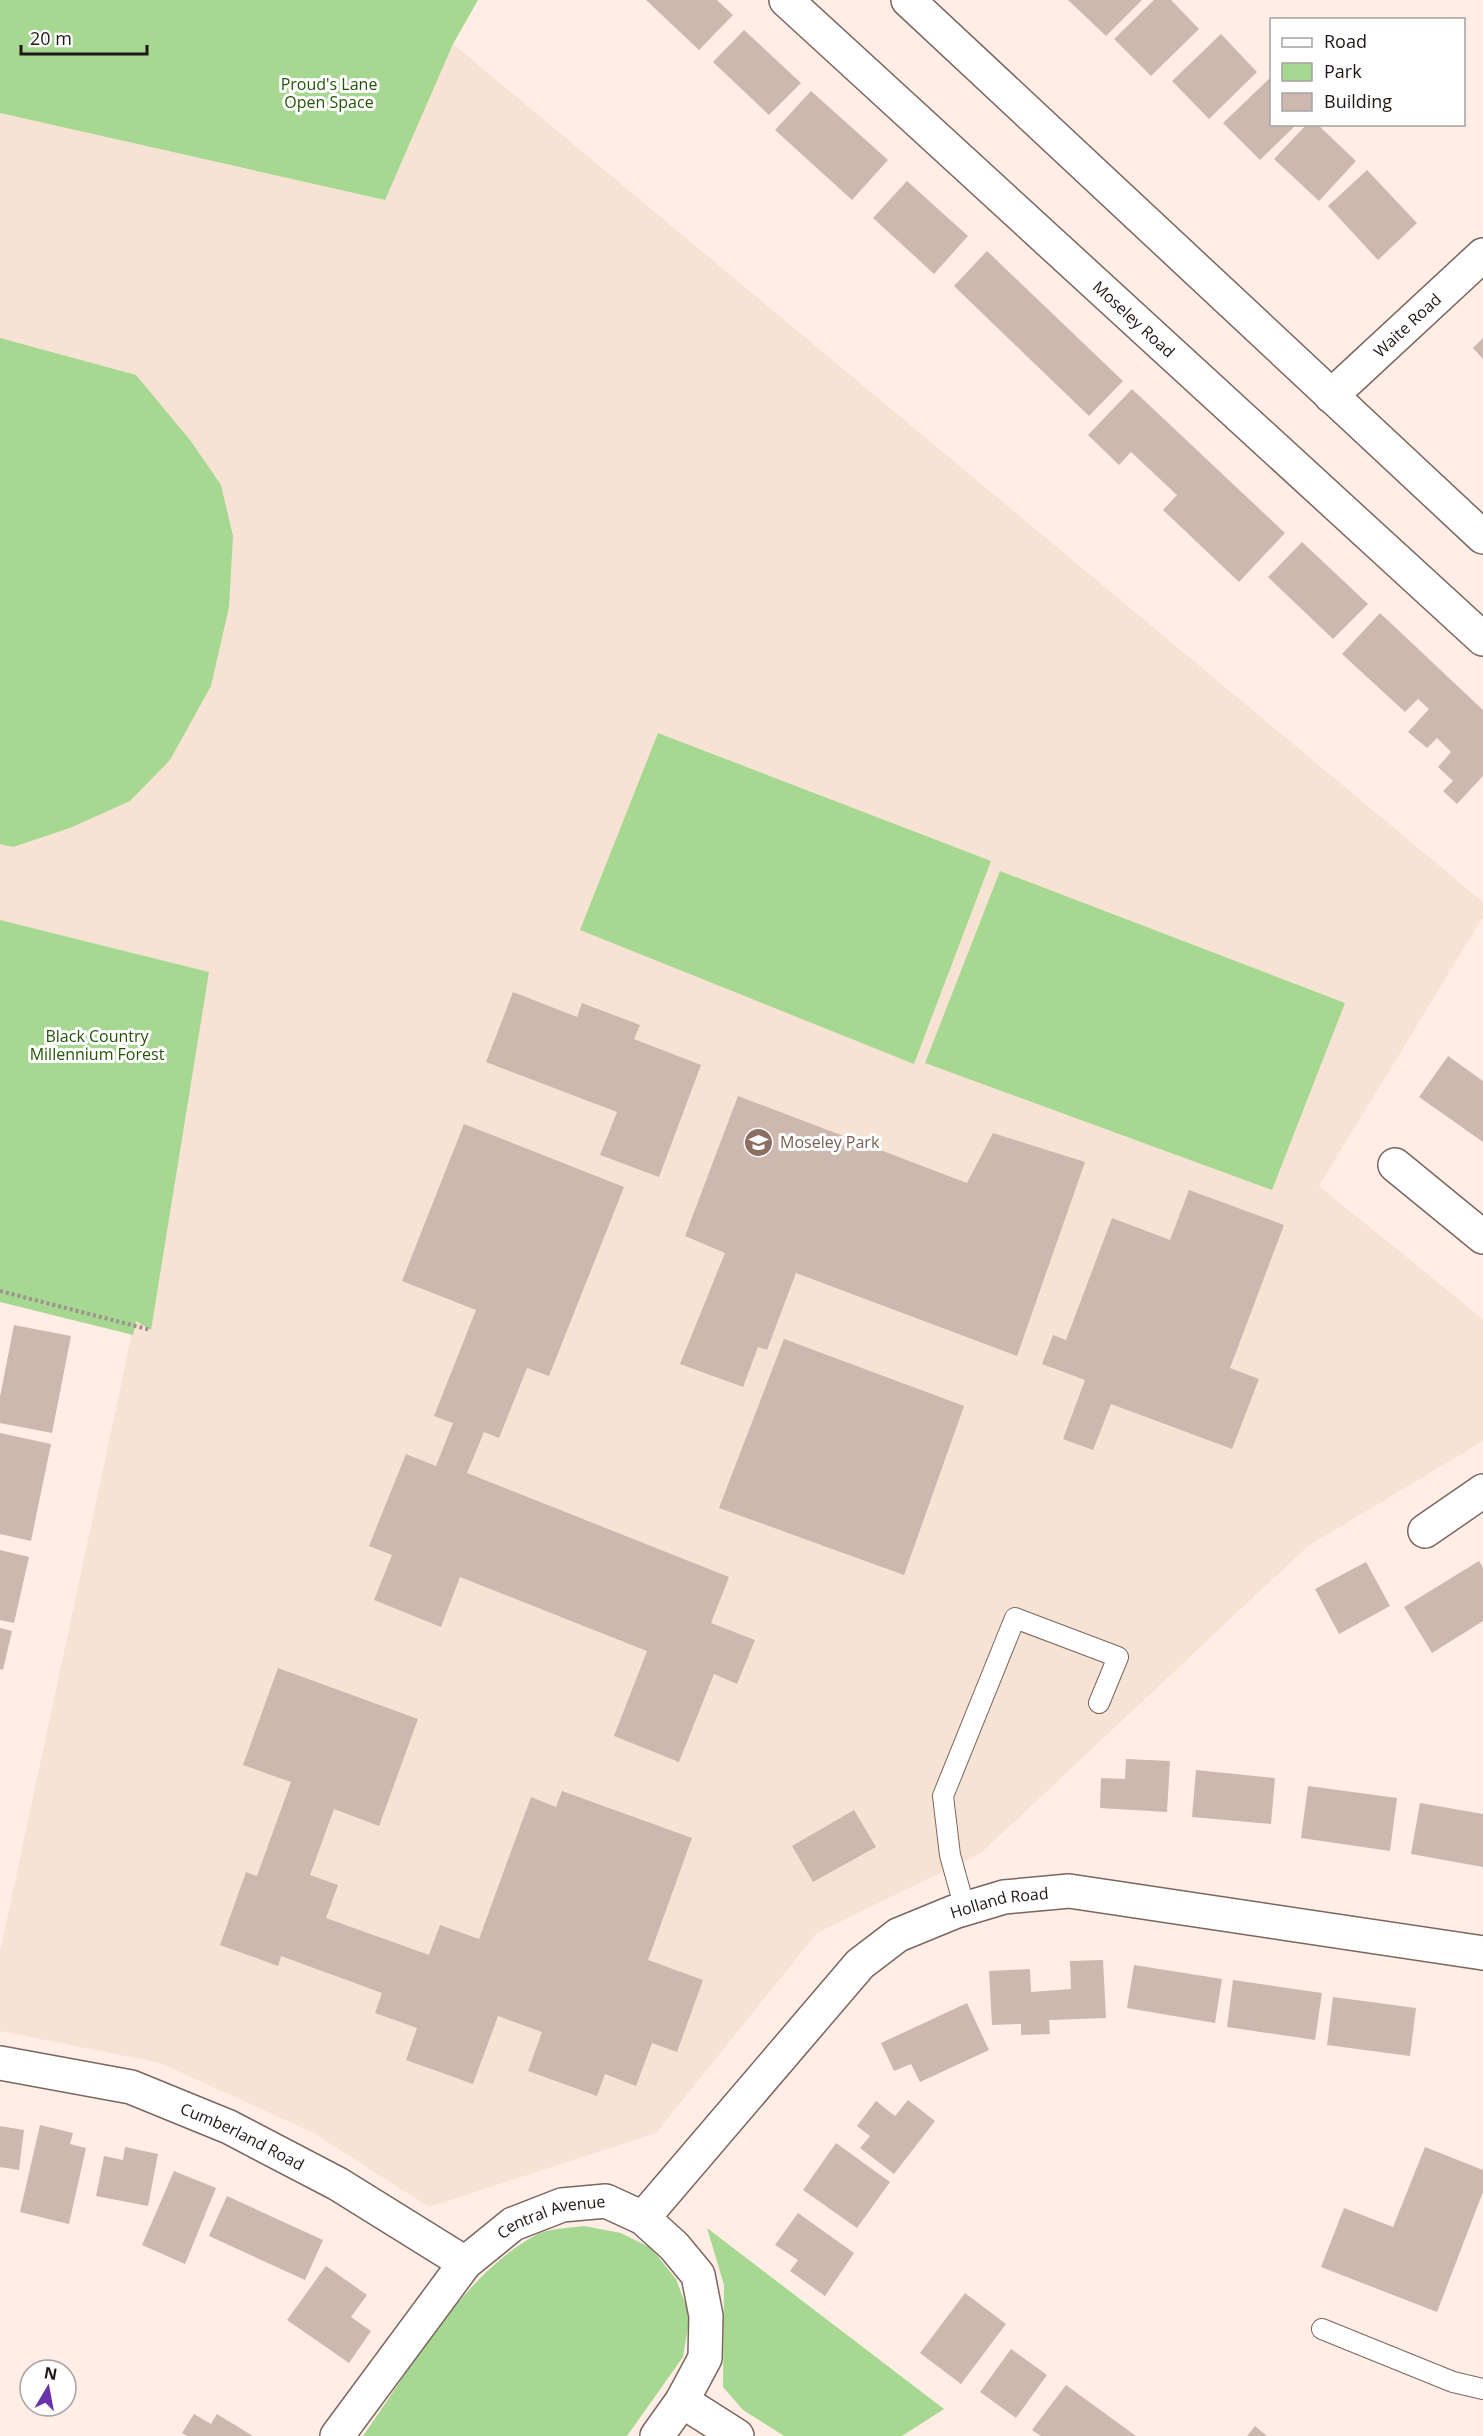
<svg xmlns="http://www.w3.org/2000/svg" width="1483" height="2436" font-family="'Open Sans',sans-serif">
<style>
.education{fill:#f7e3d4}
.green{fill:#a6d892}
.building{fill:#ccb8af}
.lines{fill:none;stroke-linecap:round;stroke-linejoin:round}
.service-casing{stroke:#79665e;stroke-width:22}
.minor-casing{stroke:#79665e;stroke-width:36}
.tertiary-casing{stroke:#79665e;stroke-width:36}
.path{stroke:#9f918c;stroke-width:4;stroke-dasharray:3 3;stroke-linecap:butt}
.service{stroke:#fff;stroke-width:20}
.minor{stroke:#fff;stroke-width:33}
.tertiary{stroke:#fff;stroke-width:33}
.labels{text-anchor:middle;dominant-baseline:central;stroke-width:6;stroke-linejoin:round;paint-order:stroke}
.park-label{font-size:16px;fill:#245406;stroke:#fff}
.street-label{font-size:16px;fill:#1f1714;stroke:#fff}
.education-label{font-size:16px;fill:#785e54;stroke:#fff;text-anchor:start}
</style>
<rect width="100%" height="100%" fill="#ffede6"/>
<path class="education" d="M 453,44 L 1483,902 L 1483,917 L 1319,1186 L 1483,1319 L 1483,1441 L 1308,1546 L 981,1853 L 817,1933 L 656,2133 L 429,2207 L 312,2132 L 160,2063 L 0,2031 L 0,1952 L 209,972 L 0,920 L 0,113 L 384,200 Z"/>
<path class="green" d="M 0,0 L 478,0 L 453,44 L 385,200 L 0,113 Z
M 0,338 L 136,375 L 190,440 L 221,485 L 233,536 L 229,607 L 211,686 L 170,760 L 130,801 L 70,828 L 13,847 L 0,844 Z
M 658,733 L 991,861 L 914,1064 L 580,930 Z
M 1000,871 L 1345,1003 L 1272,1190 L 925,1063 Z
M 0,920 L 209,972 L 151,1330 L 136,1321 L 133,1335 L 0,1302 Z
M 584,2226 L 621,2233 L 651,2248 L 676,2279 L 690,2316 L 683,2357 L 627,2436 L 363,2436 C 410,2370 462,2276 534,2236 C 549,2228 568,2228 584,2226 Z
M 707,2228 L 944,2409 L 902,2436 L 784,2436 L 743,2410 L 723,2387 L 724,2285 Z"/>
<path class="building" d="M 646,0 L 717,0 L 733,15 L 699,50 Z
M 1068,0 L 1142,0 L 1106,36 Z
M 1154,0 L 1171,0 L 1199,29 L 1151,76 L 1114,39 Z
M 744,30 L 801,83 L 769,115 L 713,62 Z
M 1221,34 L 1257,72 L 1209,119 L 1172,81 Z
M 1272,76 L 1272,124 L 1297,124 L 1260,160 L 1223,123 Z
M 811,91 L 888,160 L 852,200 L 775,130 Z
M 1307,124 L 1317,124 L 1356,161 L 1319,201 L 1274,159 Z
M 1367,170 L 1417,223 L 1378,260 L 1328,206 Z
M 907,181 L 968,236 L 934,274 L 873,218 Z
M 987,251 L 1123,381 L 1089,416 L 954,286 Z
M 1483,338 L 1483,359 L 1473,348 Z
M 1132,389 L 1285,533 L 1239,582 L 1163,510 L 1177,495 L 1131,452 L 1119,465 L 1088,435 Z
M 1302,542 L 1368,604 L 1333,639 L 1268,577 Z
M 1380,613 L 1483,710 L 1483,776 L 1457,804 L 1443,791 L 1453,781 L 1438,767 L 1451,752 L 1437,738 L 1427,748 L 1408,732 L 1429,709 L 1418,699 L 1405,712 L 1342,654 Z
M 513,992 L 577,1017 L 582,1003 L 640,1025 L 634,1039 L 701,1065 L 659,1177 L 600,1155 L 617,1112 L 486,1062 Z
M 1448,1056 L 1483,1081 L 1483,1142 L 1419,1097 Z
M 738,1096 L 967,1183 L 993,1133 L 1085,1162 L 1017,1356 L 796,1273 L 767,1350 L 758,1347 L 743,1387 L 680,1364 L 725,1253 L 685,1236 Z
M 464,1124 L 624,1187 L 549,1376 L 527,1368 L 499,1438 L 484,1432 L 467,1473 L 729,1577 L 711,1623 L 755,1640 L 737,1684 L 714,1674 L 679,1762 L 614,1736 L 647,1651 L 460,1577 L 441,1627 L 374,1600 L 392,1555 L 369,1546 L 406,1454 L 436,1466 L 453,1423 L 434,1416 L 476,1310 L 402,1281 Z
M 1189,1190 L 1284,1225 L 1230,1368 L 1259,1379 L 1232,1449 L 1111,1404 L 1093,1450 L 1063,1439 L 1085,1380 L 1042,1364 L 1053,1335 L 1066,1340 L 1112,1218 L 1170,1240 Z
M 14,1325 L 71,1336 L 52,1433 L 0,1423 L 0,1397 Z
M 784,1339 L 964,1406 L 904,1575 L 719,1508 Z
M 0,1433 L 51,1444 L 31,1541 L 0,1534 Z
M 0,1550 L 29,1557 L 14,1623 L 0,1620 Z
M 1479,1561 L 1483,1568 L 1483,1621 L 1432,1653 L 1404,1607 Z
M 1366,1562 L 1390,1606 L 1339,1634 L 1315,1589 Z
M 0,1628 L 12,1631 L 3,1670 L 0,1669 Z
M 278,1668 L 418,1719 L 379,1826 L 334,1809 L 310,1875 L 338,1885 L 326,1918 L 429,1955 L 440,1925 L 479,1939 L 531,1797 L 556,1807 L 562,1791 L 692,1838 L 648,1960 L 703,1980 L 677,2052 L 652,2043 L 636,2086 L 605,2074 L 597,2096 L 528,2071 L 542,2032 L 498,2016 L 473,2084 L 406,2060 L 417,2028 L 375,2013 L 382,1993 L 281,1956 L 278,1966 L 220,1945 L 246,1872 L 257,1876 L 291,1782 L 243,1765 Z
M 1126,1759 L 1170,1761 L 1167,1812 L 1100,1808 L 1101,1778 L 1125,1779 Z
M 1196,1770 L 1275,1778 L 1271,1824 L 1192,1817 Z
M 1308,1786 L 1397,1798 L 1390,1851 L 1301,1838 Z
M 1420,1803 L 1483,1814 L 1483,1867 L 1411,1854 Z
M 854,1810 L 876,1847 L 813,1882 L 792,1846 Z
M 1103,1960 L 1106,2018 L 1049,2020 L 1050,2034 L 1021,2035 L 1021,2024 L 992,2025 L 989,1971 L 1030,1969 L 1031,1992 L 1071,1989 L 1070,1961 Z
M 1134,1965 L 1222,1979 L 1215,2023 L 1127,2008 Z
M 1233,1980 L 1322,1993 L 1315,2040 L 1227,2027 Z
M 1333,1997 L 1416,2008 L 1410,2056 L 1327,2045 Z
M 967,2003 L 989,2050 L 920,2082 L 911,2064 L 894,2071 L 881,2043 Z
M 908,2100 L 935,2121 L 894,2174 L 860,2148 L 870,2136 L 857,2126 L 876,2101 L 895,2116 Z
M 40,2125 L 73,2133 L 70,2144 L 86,2148 L 69,2224 L 20,2212 Z
M 0,2126 L 24,2130 L 19,2170 L 0,2167 Z
M 836,2143 L 890,2182 L 857,2228 L 803,2190 Z
M 125,2147 L 158,2154 L 148,2206 L 96,2196 L 104,2156 L 123,2160 Z
M 1425,2147 L 1483,2170 L 1483,2192 L 1437,2312 L 1321,2267 L 1344,2208 L 1393,2227 Z
M 174,2171 L 216,2188 L 185,2264 L 142,2245 Z
M 227,2196 L 323,2240 L 305,2280 L 209,2236 Z
M 798,2213 L 854,2253 L 825,2296 L 790,2271 L 798,2260 L 775,2245 Z
M 326,2266 L 367,2295 L 351,2317 L 371,2331 L 349,2363 L 287,2320 Z
M 965,2293 L 1006,2324 L 961,2384 L 920,2353 Z
M 1011,2349 L 1047,2375 L 1016,2418 L 980,2392 Z
M 1066,2385 L 1136,2436 L 1041,2436 L 1032,2430 Z
M 194,2414 L 211,2424 L 217,2414 L 253,2436 L 187,2436 L 182,2433 Z
M 1255,2426 L 1267,2436 L 1247,2436 Z"/>
<g class="lines">
<defs>
<path id="service" d="M 965,1909 L 950,1855 L 943,1796 L 1015,1618 L 1118,1657 L 1099,1703
M 1322,2329 L 1453,2382 L 1483,2389"/>
<g id="minor">
<path id="s1" d="M 786,0 L 1483,639"/>
<path id="s2" d="M 1331,396 L 1483,255"/>
<path d="M 1395,1165 L 1483,1237"/>
<path d="M 1425,1531 L 1483,1491"/>
<path id="s3" d="M 0,2063 L 131,2087 L 229,2127 L 338,2184 L 465,2263"/>
<path id="s4" d="M 643,2218 L 860,1964 L 898,1935 L 954,1912 L 1004,1897 L 1069,1891 L 1483,1953"/>
<path d="M 682,2401 L 737,2436"/>
<path id="s5" d="M 337,2436 L 465,2263 L 513,2224 L 562,2205 L 606,2201 L 643,2218 L 674,2246 L 698,2275 L 706,2316 L 705,2358 L 682,2401 L 657,2436"/>
</g>
<path id="tertiary" d="M 908,0 L 1483,537"/>
</defs>
<use href="#service" class="service-casing"/>
<use href="#minor" class="minor-casing"/>
<use href="#tertiary" class="tertiary-casing"/>
<path class="path" d="M 0,1291 L 151,1330"/>
<use href="#service" class="service"/>
<use href="#minor" class="minor"/>
<use href="#tertiary" class="tertiary"/>
</g>
<defs>
<symbol id="school-disc" viewBox="-11 -11 22 22"><circle r="9.5" fill="#8d6e63" stroke="#fff"/><path d="M0-5L7-2L0 1L-7-2ZM-4 1L0 2.5L4 1V4Q0 6-4 4Z" fill="#fff"/></symbol>
</defs>
<g fill-rule="evenodd">
<use href="#school-disc" x="742" y="1126" width="33" height="33"/>
</g>
<g class="labels">
<g class="park-label">
<text x="329" y="84">Proud's Lane<tspan x="329" dy="18">Open Space</tspan></text>
<text x="97" y="1036">Black Country<tspan x="97" dy="18">Millennium Forest</tspan></text>
</g>
<g class="street-label">
<text stroke="none"><textPath href="#s1" startOffset="472">Moseley Road</textPath></text>
<text stroke="none"><textPath href="#s2" startOffset="104">Waite Road</textPath></text>
<text stroke="none"><textPath href="#s4" startOffset="489">Holland Road</textPath></text>
<text stroke="none"><textPath href="#s3" startOffset="255">Cumberland Road</textPath></text>
<text stroke="none"><textPath href="#s5" startOffset="316">Central Avenue</textPath></text>
</g>
<g class="education-label">
<text x="780" y="1142">Moseley Park</text>
</g>
</g>
<rect x="1270" y="18" width="195" height="108" fill="#ffffff" stroke="#a5a2a1" stroke-width="1.5"/>
<rect x="1282" y="38" width="30" height="9" fill="#ffffff" stroke="#a5a2a1" stroke-width="1.5"/>
<text x="1324" y="48" font-size="18" fill="#1f1714">Road</text>
<rect x="1282" y="63" width="30" height="18" fill="#a6d892" stroke="#a5a2a1" stroke-width="1.5"/>
<text x="1324" y="78" font-size="18" fill="#1f1714">Park</text>
<rect x="1282" y="93" width="30" height="18" fill="#ccb8af" stroke="#a5a2a1" stroke-width="1.5"/>
<text x="1324" y="108" font-size="18" fill="#1f1714">Building</text>
<g transform="translate(48 2388) rotate(10)"><circle r="28" fill="#ffffff" stroke="#a5a2a1" stroke-width="1.5"/>
<path d="M0-4.5L10 22L0 15L-10 22Z" fill="#6733aa"/>
<text y="-9" font-size="16" font-weight="bold" text-anchor="middle" fill="#1f1714">N</text>
</g>
<path d="M21 45v9h126v-9" fill="none" stroke="#1f1714" stroke-width="3"/>
<text x="30" y="45" font-size="18" fill="#1f1714" stroke="#ffffff" stroke-width="4.5" paint-order="stroke">20 m</text>
</svg>
